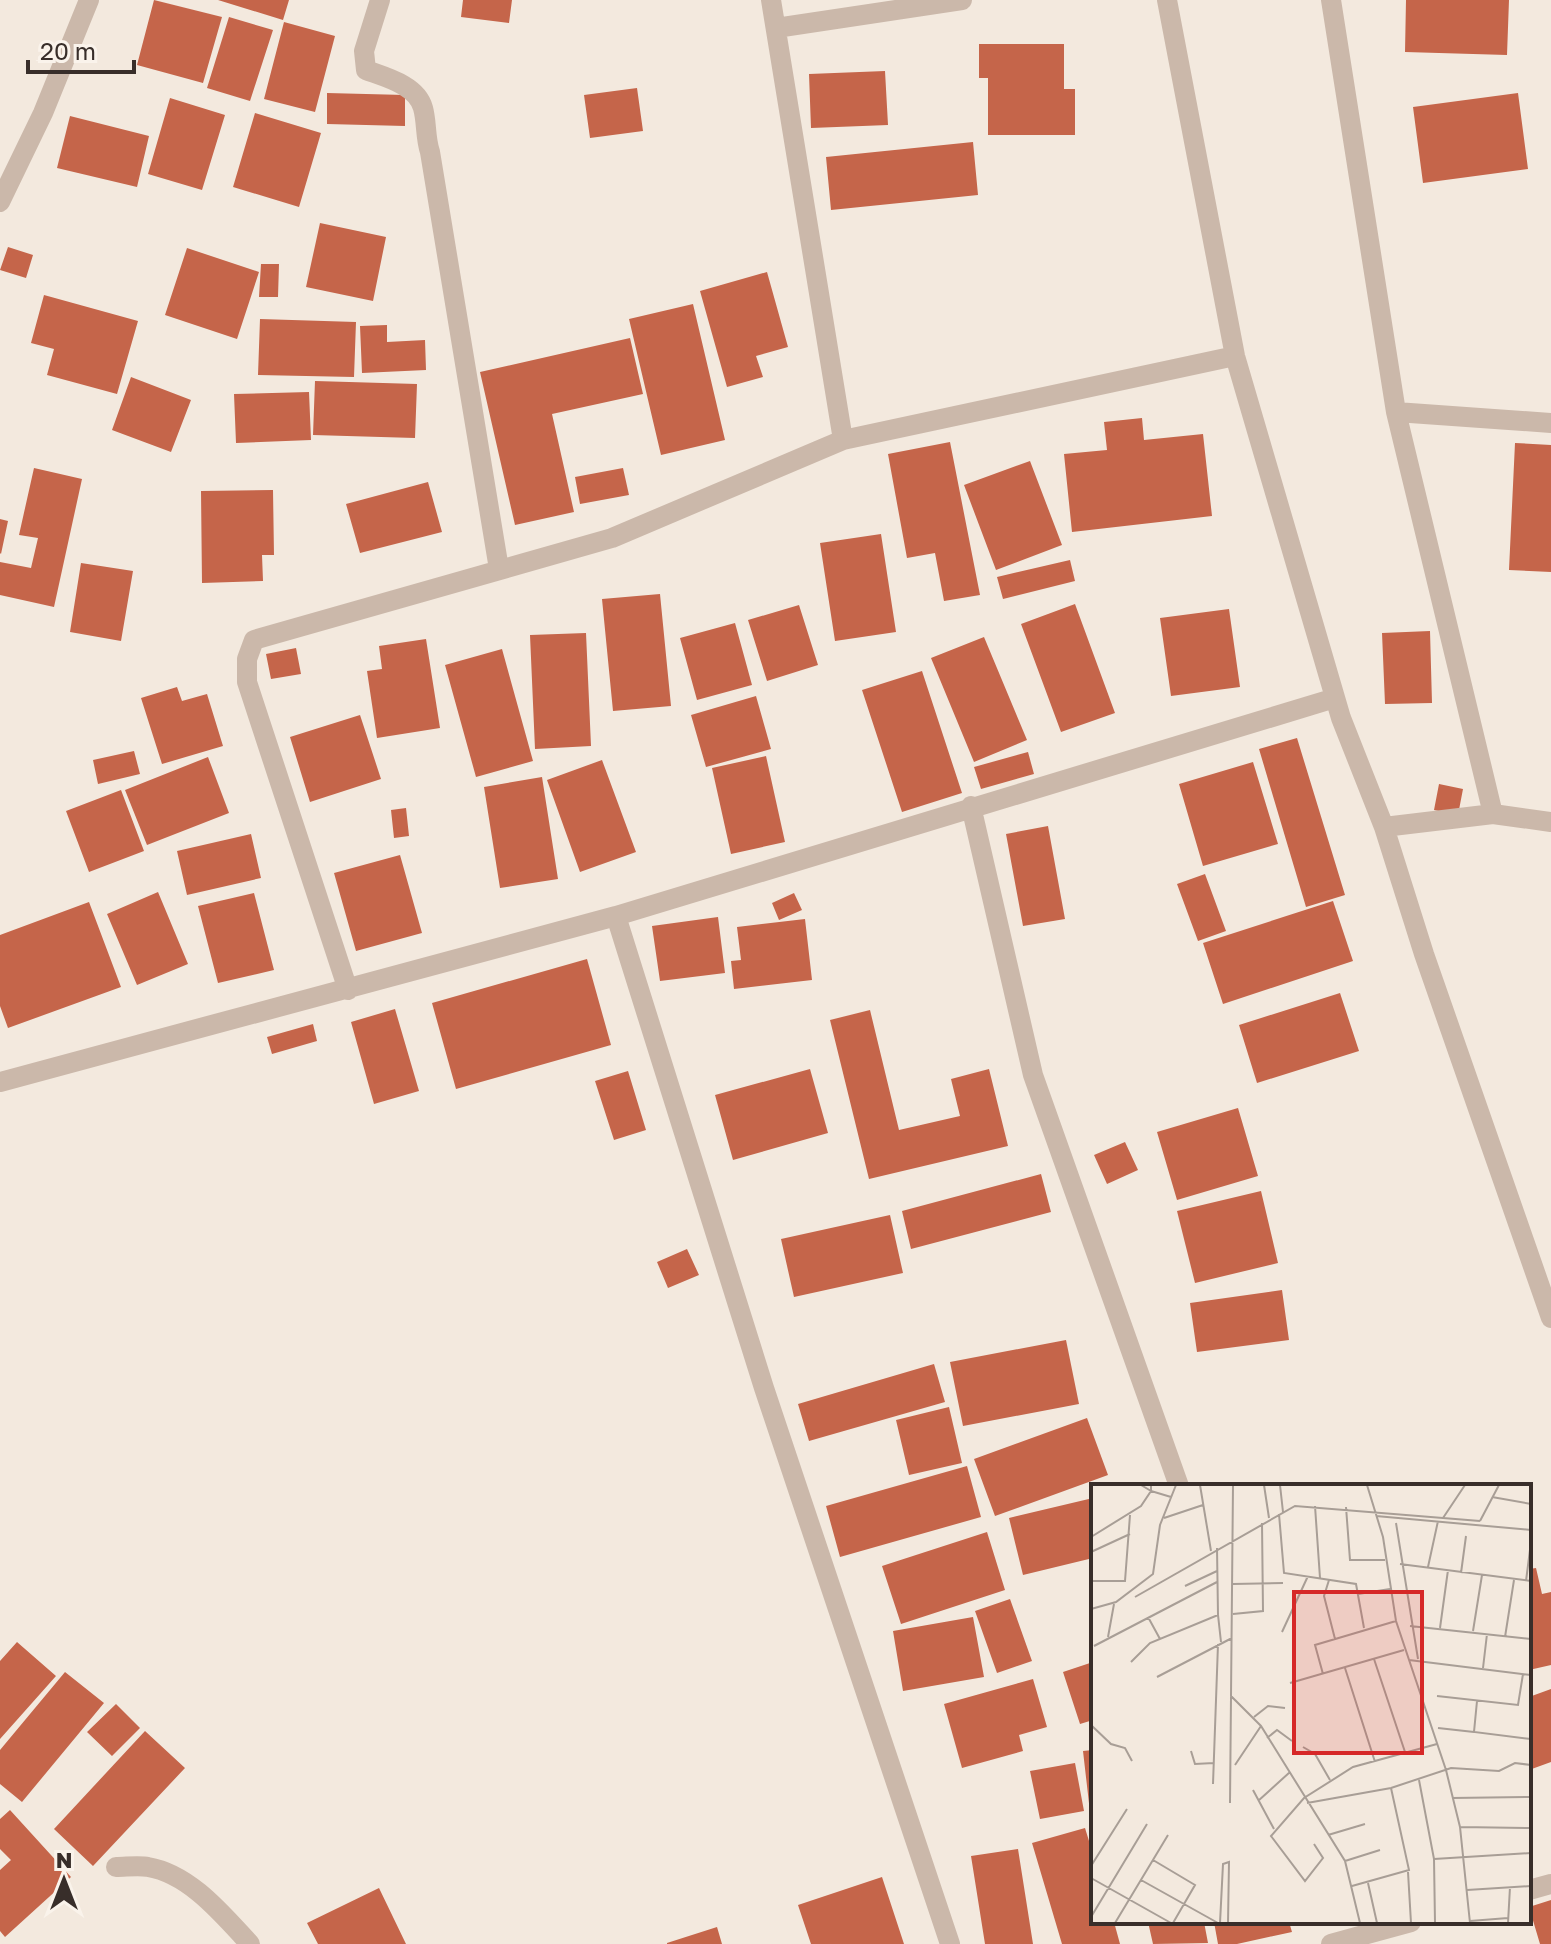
<svg xmlns="http://www.w3.org/2000/svg" width="1551" height="1944" font-family="'Golos Text',sans-serif">
<style>
.building{fill:#c5654a}
.lines{fill:none;stroke-linecap:round;stroke-linejoin:round}
.minor{stroke:#cbb8aa;stroke-width:20}
.inset-road{fill:none;stroke:#a89e96;stroke-width:2}
.view{fill:#d62828;fill-opacity:0.15;stroke:#d62828;stroke-width:4}
.inset-edge{fill:none;stroke:#382e2a;stroke-width:4}
</style>
<rect width="100%" height="100%" fill="#f3e9de"/>
<path class="building" d="M 154,0 L 222,17 L 203,83 L 137,65 Z
M 218,0 L 289,0 L 283,20 Z
M 463,0 L 512,0 L 509,23 L 461,17 Z
M 1406,0 L 1509,0 L 1507,55 L 1405,52 Z
M 229,17 L 273,30 L 250,101 L 207,88 Z
M 284,22 L 335,36 L 315,112 L 264,99 Z
M 979,44 L 1064,44 L 1064,89 L 1075,89 L 1075,135 L 988,135 L 988,78 L 979,78 Z
M 885,71 L 888,125 L 811,128 L 809,74 Z
M 637,88 L 643,131 L 590,138 L 584,95 Z
M 327,93 L 405,95 L 405,126 L 327,124 Z
M 1518,93 L 1528,169 L 1423,183 L 1413,107 Z
M 170,98 L 225,115 L 202,190 L 148,174 Z
M 255,113 L 321,133 L 299,207 L 233,187 Z
M 70,116 L 149,136 L 137,187 L 57,168 Z
M 973,142 L 978,195 L 831,210 L 826,157 Z
M 320,223 L 386,237 L 373,301 L 306,287 Z
M 8,247 L 33,255 L 26,278 L 0,270 Z
M 187,248 L 259,272 L 237,339 L 165,315 Z
M 261,264 L 279,264 L 278,297 L 259,297 Z
M 767,272 L 788,347 L 756,356 L 763,377 L 727,387 L 700,291 Z
M 44,295 L 138,321 L 117,394 L 47,375 L 54,349 L 31,343 Z
M 693,304 L 725,440 L 661,455 L 629,319 Z
M 260,319 L 356,322 L 354,377 L 258,375 Z
M 387,325 L 387,342 L 425,340 L 426,370 L 362,373 L 360,326 Z
M 630,338 L 643,394 L 552,414 L 574,512 L 515,525 L 480,372 Z
M 131,377 L 191,400 L 171,452 L 112,430 Z
M 315,381 L 417,384 L 415,438 L 313,435 Z
M 309,392 L 311,440 L 236,443 L 234,394 Z
M 1142,418 L 1144,440 L 1203,434 L 1212,516 L 1072,532 L 1064,454 L 1107,450 L 1104,422 Z
M 950,442 L 980,595 L 944,601 L 935,553 L 907,558 L 888,454 Z
M 1515,443 L 1551,445 L 1551,572 L 1509,570 Z
M 1030,461 L 1062,545 L 996,570 L 964,485 Z
M 34,468 L 82,479 L 54,607 L 0,595 L 0,562 L 31,568 L 38,538 L 19,535 Z
M 623,468 L 629,495 L 580,504 L 575,477 Z
M 428,482 L 442,532 L 360,553 L 346,504 Z
M 273,490 L 274,555 L 262,555 L 263,581 L 202,583 L 201,491 Z
M 0,519 L 8,521 L 1,554 L 0,553 Z
M 881,534 L 896,632 L 835,641 L 820,543 Z
M 1070,560 L 1075,581 L 1003,599 L 997,577 Z
M 81,563 L 133,571 L 121,641 L 70,632 Z
M 660,594 L 671,706 L 613,711 L 602,599 Z
M 1075,604 L 1115,713 L 1061,732 L 1021,624 Z
M 799,605 L 818,665 L 767,681 L 748,620 Z
M 1229,609 L 1240,687 L 1171,696 L 1160,618 Z
M 735,623 L 752,685 L 697,700 L 680,638 Z
M 1430,631 L 1432,703 L 1385,704 L 1382,633 Z
M 586,633 L 591,746 L 535,749 L 530,635 Z
M 984,637 L 1027,740 L 974,762 L 931,658 Z
M 426,639 L 440,728 L 377,738 L 367,671 L 382,669 L 379,646 Z
M 296,648 L 301,674 L 271,679 L 266,654 Z
M 502,649 L 533,761 L 476,777 L 445,665 Z
M 922,671 L 962,793 L 902,812 L 862,690 Z
M 177,687 L 182,701 L 207,694 L 223,746 L 162,764 L 141,698 Z
M 756,696 L 771,749 L 706,767 L 691,715 Z
M 360,715 L 381,779 L 310,802 L 290,737 Z
M 1297,738 L 1345,895 L 1306,907 L 1259,749 Z
M 134,751 L 140,774 L 98,784 L 93,760 Z
M 1028,752 L 1034,774 L 981,789 L 974,767 Z
M 766,756 L 785,842 L 731,854 L 712,768 Z
M 208,757 L 229,813 L 147,845 L 125,790 Z
M 602,760 L 636,852 L 580,872 L 547,780 Z
M 1253,762 L 1278,844 L 1203,866 L 1179,784 Z
M 542,777 L 558,879 L 500,888 L 484,787 Z
M 1439,784 L 1463,789 L 1458,815 L 1434,810 Z
M 121,790 L 144,851 L 89,872 L 66,811 Z
M 406,808 L 409,836 L 394,838 L 391,810 Z
M 1048,826 L 1065,919 L 1023,926 L 1006,834 Z
M 251,834 L 261,878 L 187,895 L 177,851 Z
M 400,855 L 422,933 L 356,951 L 334,873 Z
M 1205,874 L 1226,931 L 1198,941 L 1177,884 Z
M 158,892 L 188,964 L 137,985 L 107,914 Z
M 254,893 L 274,970 L 218,983 L 198,906 Z
M 794,893 L 802,910 L 779,920 L 772,903 Z
M 1333,901 L 1353,961 L 1223,1004 L 1203,943 Z
M 89,902 L 121,987 L 8,1028 L 0,1006 L 0,935 Z
M 718,917 L 725,973 L 660,981 L 652,926 Z
M 805,919 L 812,980 L 734,989 L 731,961 L 741,960 L 737,927 Z
M 587,959 L 611,1045 L 456,1089 L 432,1003 Z
M 1340,993 L 1359,1051 L 1257,1083 L 1239,1025 Z
M 395,1009 L 419,1091 L 374,1104 L 351,1022 Z
M 870,1010 L 899,1130 L 960,1116 L 951,1079 L 989,1069 L 1008,1146 L 869,1179 L 830,1020 Z
M 313,1024 L 317,1041 L 272,1054 L 267,1037 Z
M 810,1069 L 828,1133 L 733,1160 L 715,1095 Z
M 628,1071 L 646,1130 L 614,1140 L 595,1081 Z
M 1238,1108 L 1258,1176 L 1177,1200 L 1157,1132 Z
M 1125,1142 L 1138,1170 L 1107,1184 L 1094,1155 Z
M 1041,1174 L 1051,1212 L 911,1249 L 902,1211 Z
M 1261,1191 L 1278,1263 L 1195,1283 L 1177,1211 Z
M 890,1215 L 903,1273 L 794,1297 L 781,1239 Z
M 687,1249 L 699,1275 L 668,1288 L 657,1262 Z
M 1282,1290 L 1289,1340 L 1197,1352 L 1190,1303 Z
M 1066,1340 L 1079,1404 L 963,1426 L 950,1362 Z
M 934,1364 L 945,1402 L 809,1441 L 798,1404 Z
M 949,1407 L 962,1463 L 909,1475 L 896,1420 Z
M 1087,1418 L 1108,1475 L 995,1516 L 974,1459 Z
M 967,1466 L 981,1517 L 840,1557 L 826,1506 Z
M 1093,1498 L 1093,1558 L 1023,1575 L 1009,1518 Z
M 987,1532 L 1005,1590 L 901,1624 L 882,1566 Z
M 1536,1568 L 1542,1594 L 1551,1592 L 1551,1665 L 1529,1670 L 1529,1569 Z
M 1010,1599 L 1032,1661 L 997,1673 L 975,1611 Z
M 973,1617 L 984,1677 L 903,1691 L 893,1631 Z
M 17,1642 L 56,1676 L 0,1739 L 0,1661 Z
M 1093,1662 L 1093,1720 L 1080,1724 L 1063,1672 Z
M 65,1672 L 104,1703 L 22,1802 L 0,1784 L 0,1750 Z
M 1033,1679 L 1047,1727 L 1019,1735 L 1023,1751 L 962,1768 L 944,1704 Z
M 1551,1689 L 1551,1762 L 1529,1770 L 1529,1697 Z
M 116,1704 L 140,1728 L 112,1756 L 87,1732 Z
M 145,1731 L 185,1768 L 93,1866 L 54,1829 Z
M 1093,1750 L 1093,1812 L 1090,1812 L 1083,1751 Z
M 1075,1763 L 1084,1811 L 1040,1819 L 1030,1771 Z
M 10,1810 L 71,1877 L 5,1937 L 0,1931 L 0,1870 L 11,1860 L 0,1849 L 0,1819 Z
M 1085,1828 L 1093,1854 L 1093,1922 L 1114,1922 L 1120,1944 L 1062,1944 L 1032,1843 Z
M 1018,1849 L 1033,1944 L 985,1944 L 971,1856 Z
M 882,1877 L 904,1944 L 811,1944 L 798,1905 Z
M 379,1888 L 406,1944 L 318,1944 L 307,1923 Z
M 1551,1900 L 1551,1944 L 1540,1944 L 1529,1907 Z
M 1148,1922 L 1204,1922 L 1208,1943 L 1153,1944 Z
M 1214,1922 L 1289,1922 L 1292,1932 L 1237,1944 L 1218,1944 Z
M 717,1927 L 722,1944 L 667,1944 L 667,1943 Z"/>
<g class="lines">
<path class="minor" d="M 380,0 L 364,51 L 366,70 C 385,77 417,85 423,108 C 427,122 425,137 430,152 L 499,569
M 771,0 L 843,440
M 1167,0 L 1235,356 L 1341,718 L 1384,827 L 1424,954 L 1551,1318
M 1331,0 L 1396,412 L 1493,814
M 776,28 L 962,0
M 0,202 L 43,113 L 89,0
M 1396,412 L 1551,423
M 971,806 L 1033,1075 L 1179,1486
M 1384,827 L 1493,814 L 1551,822
M 616,916 L 764,1388 L 950,1944
M 348,990 L 247,682 L 247,659 L 254,640 L 612,538 L 843,440 L 1235,356
M 0,1082 L 616,916 L 1335,698
M 116,1867 C 126,1867 139,1865 148,1867 C 190,1874 223,1915 250,1944
M 1529,1890 L 1551,1884
M 1331,1944 L 1411,1922"/>
</g>
<g transform="translate(1091 1484)">
<rect width="440" height="440" fill="#f3e9de"/>
<path class="inset-road" d="M 60,1 L 60,7 L 80,13M 109,1 L 120,67M 142,1 L 140,212 L 170,242 L 254,377 L 269,439M 173,1 L 178,34M 189,1 L 192,28M 276,1 L 292,53 L 305,137 L 355,286 L 369,343 L 379,439M 401,13 L 440,20M 224,22 L 229,94M 255,23 L 259,76 L 294,76M 188,30 L 193,89 L 265,100 L 273,144M 285,32 L 440,46M 73,34 L 112,21M 352,34 L 374,1M 389,37 L 408,1M 305,39 L 327,175M 0,53 L 50,22 L 60,7 L 50,1M 126,64 L 127,131M 0,68 L 39,50M 309,80 L 440,97M 337,83 L 347,37M 370,89 L 375,52M 238,96 L 233,112 L 244,155M 0,97 L 34,97 L 39,31M 435,97 L 440,58M 142,100 L 192,99M 94,102 L 126,87M 267,110 L 299,105M 44,113 L 204,22 L 389,37M 0,125 L 25,118 L 62,90 L 69,41 L 85,1M 142,130 L 172,127 L 171,39M 57,133 L 69,155M 319,142 L 440,155M 349,144 L 357,86M 382,147 L 391,91M 191,148 L 217,92M 17,153 L 23,120M 414,153 L 423,96M 3,162 L 126,98M 283,175 L 314,268M 318,176 L 440,191M 40,178 L 59,159 L 127,131 L 130,158M 254,184 L 284,278M 392,184 L 396,150M 232,190 L 224,161 L 305,137M 66,193 L 141,154M 199,199 L 313,166M 346,212 L 427,221 L 432,190M 386,217 L 383,248 L 440,255M 163,233 L 177,222 L 194,224M 0,241 L 20,260 L 34,264 L 41,277M 347,244 L 383,248M 176,254 L 186,246 L 201,257M 212,263 L 224,270 L 239,296M 100,267 L 104,280 L 123,279M 144,281 L 170,242M 328,296 L 343,375 L 344,439M 122,300 L 127,160M 162,306 L 183,345M 361,314 L 440,313M 167,317 L 199,288M 139,319 L 140,213M 216,319 L 300,304 L 360,284 L 408,287 L 424,279 L 440,281M 369,343 L 440,344M 237,351 L 274,340M 223,360 L 232,374 L 214,397 L 180,352 L 213,314 L 262,283 L 346,260M 343,375 L 440,369M 62,376 L 104,401 L 82,439M 254,377 L 289,366M 0,382 L 36,325M 317,388 L 320,439M 0,394 L 80,439M 50,396 L 127,439M 277,399 L 286,439M 261,402 L 318,386 L 300,304M 376,406 L 440,402M 0,433 L 56,340M 379,437 L 417,434M 24,439 L 77,351M 129,439 L 132,380 L 138,378 L 137,439M 417,439 L 419,403"/>
<path class="view" d="M 203,108 L 331,108 L 331,269 L 203,269 Z"/>
<rect width="440" height="440" class="inset-edge"/>
</g>
<g transform="translate(64 1880)" stroke="#faf3eb" stroke-width="6" paint-order="stroke">
<path d="M0-6L14 30L0 20L-14 30Z" fill="#382e2a"/>
<text y="-12" font-size="22" font-weight="bold" text-anchor="middle" fill="#382e2a">N</text>
</g>
<path d="M28 60v12h106v-12" fill="none" stroke="#382e2a" stroke-width="4"/>
<text x="40" y="60" font-size="24" fill="#382e2a" stroke="#faf3eb" stroke-width="6" paint-order="stroke">20 m</text>
</svg>
